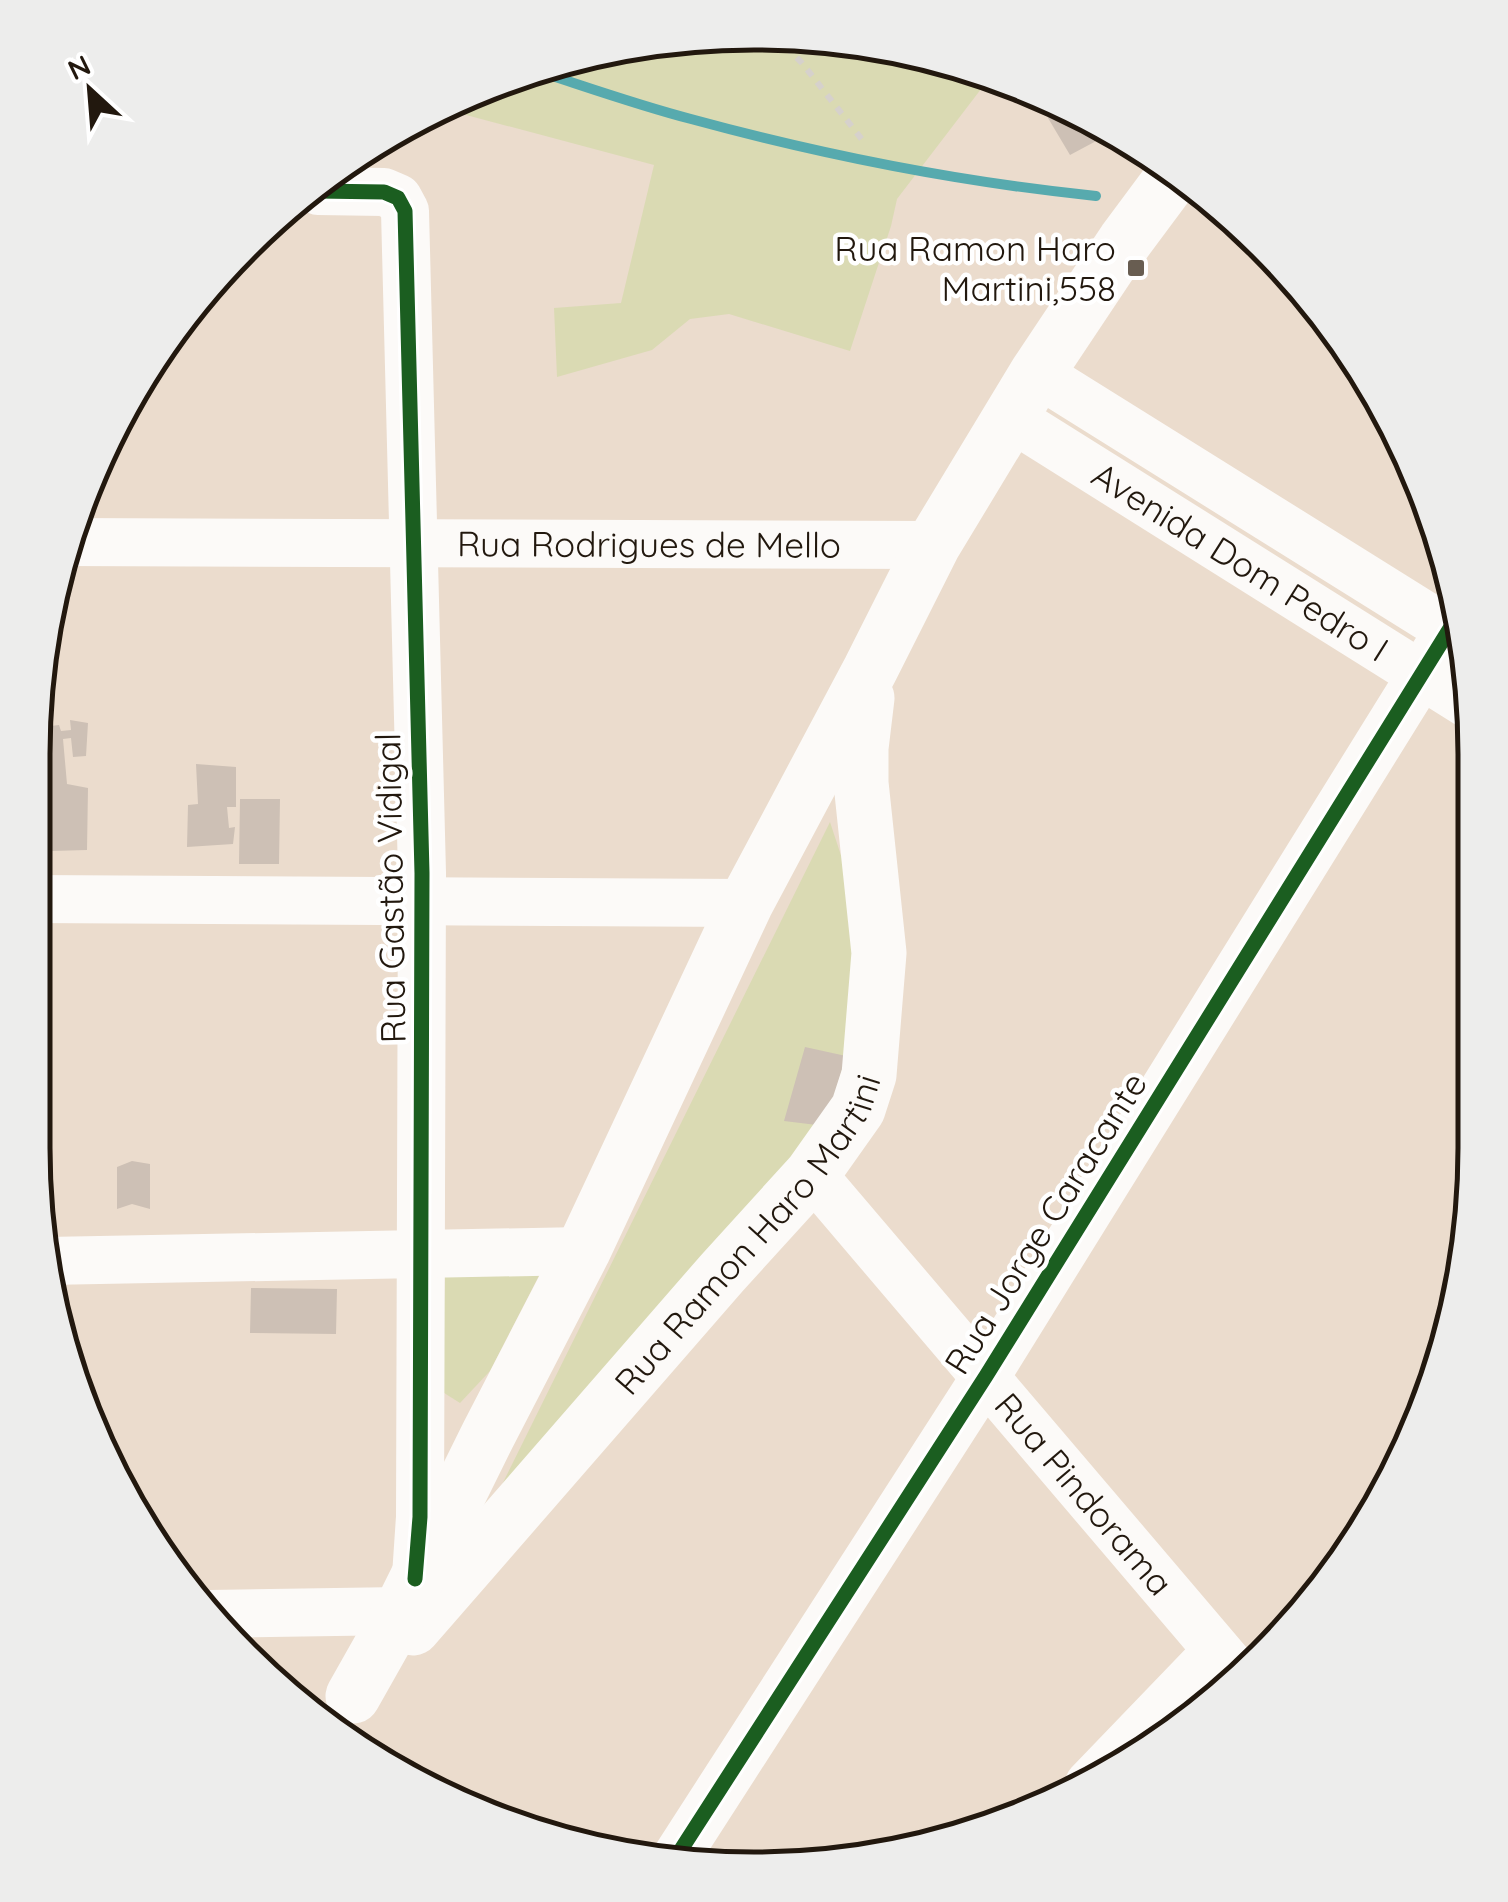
<svg xmlns="http://www.w3.org/2000/svg" width="1508" height="1902" font-family="Quicksand,sans-serif">
<style>
.green{fill:#dadab3}
.lines{fill:none;stroke-linecap:round;stroke-linejoin:round}
.stream{stroke:#57aaae;stroke-width:10}
.building{fill:#cdc0b5}
.path{stroke:#d6d1cc;stroke-width:6;stroke-dasharray:8 8;stroke-linecap:butt}
.minor{stroke:#fcfaf8;stroke-width:48}
.major{stroke:#fcfaf8;stroke-width:55}
.cycleway-casing{stroke:#fff;stroke-width:21}
.cycleway{stroke:#1b5e20;stroke-width:15}
.poi-dot{fill:#685d51;stroke:#fff;stroke-width:4}
.labels{text-anchor:middle;dominant-baseline:central;stroke-width:9;stroke-linejoin:round;paint-order:stroke}
.poi-label{font-size:35px;fill:#22180e;stroke:#fff;text-anchor:end}
.street-label{font-size:35px;fill:#22180e;stroke:#fff}
.rim{fill:none;stroke:#22180e;stroke-width:5}
</style>
<rect width="100%" height="100%" fill="#ebdccd"/>
<path class="green" d="M 802,34 L 941,57 L 991,76 L 897,199 L 891,226 L 850,351 L 729,314 L 690,319 L 652,350 L 557,377 L 554,308 L 621,303 L 654,165 L 440,108 L 523,71 L 660,39 Z
M 830,822 L 857,904 L 846,1056 L 825,1126 L 489,1511 Z
M 544,1266 L 490,1371 L 460,1403 L 441,1391 L 445,1274 Z"/>
<g class="lines">
<path class="stream" d="M 531,69 C 584,86 637,105 691,119 C 823,155 960,182 1096,196"/>
</g>
<path class="building" d="M 1032,91 L 1074,107 L 1113,132 L 1070,155 Z
M 70,720 L 88,723 L 86,756 L 73,757 L 71,738 L 63,739 L 67,784 L 88,788 L 87,850 L 51,851 L 34,855 L 34,728 L 59,725 L 61,731 L 71,730 Z
M 196,764 L 236,767 L 236,807 L 227,807 L 229,828 L 235,827 L 233,844 L 187,847 L 188,805 L 198,804 Z
M 240,799 L 280,799 L 279,864 L 239,864 Z
M 805,1047 L 846,1056 L 825,1126 L 784,1121 Z
M 132,1161 L 150,1164 L 150,1209 L 132,1204 L 117,1209 L 117,1167 Z
M 251,1288 L 337,1289 L 336,1334 L 250,1333 Z"/>
<g class="lines">
<path class="path" d="M 774,35 L 802,63 L 864,142"/>
<g class="minor">
<path d="M 318,191 L 384,192 L 398,198 L 405,211 L 422,873 L 420,1517 L 416,1576"/>
<path d="M 1037,373 L 1463,639"/>
<path id="s1" d="M 1010,417 L 1474,708"/>
<path id="s2" d="M 67,542 L 933,545"/>
<path d="M 33,899 L 746,903"/>
<path id="s3" d="M 812,1174 L 1241,1678"/>
<path d="M 47,1261 L 583,1251"/>
<path d="M 210,1614 L 401,1611"/>
<path d="M 1089,1784 L 1217,1651"/>
<path d="M 675,1859 L 986,1376 L 1459,614"/>
</g>
<g class="major">
<path id="s4" d="M 413,1628 L 722,1273 L 812,1174 L 858,1109 L 869,1075 L 879,953 L 861,783 L 861,748 L 867,698"/>
<path d="M 353,1696 L 401,1611 L 488,1435 L 583,1251 L 746,903 L 870,670 L 933,545 L 1037,373 L 1125,241 L 1177,171"/>
</g>
<defs>
<path id="cycleway" d="M 318,191 L 384,192 L 398,198 L 405,211 L 422,873 L 420,1517 L 415,1579
M 675,1859 L 986,1376 L 1459,614"/>
</defs>
<use href="#cycleway" class="cycleway-casing"/>
<use href="#cycleway" class="cycleway"/>
</g>
<rect class="poi-dot" x="1126" y="258" width="20" height="20" rx="5"/>
<g class="labels">
<g class="poi-label">
<text x="1116" y="248">Rua Ramon Haro<tspan x="1116" dy="40">Martini,558</tspan></text>
</g>
<g class="street-label">
<text stroke="none"><textPath href="#s2" startOffset="582">Rua Rodrigues de Mello</textPath></text>
<text stroke="none"><textPath href="#s1" startOffset="272">Avenida Dom Pedro I</textPath></text>
<text transform="translate(390 888) rotate(-91)">Rua Gastão Vidigal</text>
<text transform="translate(1045 1223) rotate(-58)">Rua Jorge Caracante</text>
<text stroke="none"><textPath href="#s4" startOffset="518">Rua Ramon Haro Martini</textPath></text>
<text stroke="none"><textPath href="#s3" startOffset="420">Rua Pindorama</textPath></text>
</g>
</g>
<path d="M0 0H1508V1902H0ZM754 50H754A704 704 0 0 1 1458 754V1148A704 704 0 0 1 754 1852H754A704 704 0 0 1 50 1148V754A704 704 0 0 1 754 50Z" fill="#ededec" fill-rule="evenodd"/>
<path class="rim" d="M754 50H754A704 704 0 0 1 1458 754V1148A704 704 0 0 1 754 1852H754A704 704 0 0 1 50 1148V754A704 704 0 0 1 754 50Z"/>
<g transform="translate(90 90) rotate(334)" stroke="#ffffff" stroke-width="8" paint-order="stroke">
<path d="M0-8L18 38L0 25L-18 38Z" fill="#22180e"/>
<text y="-15" font-size="28" font-weight="bold" text-anchor="middle" fill="#22180e">N</text>
</g>
</svg>
